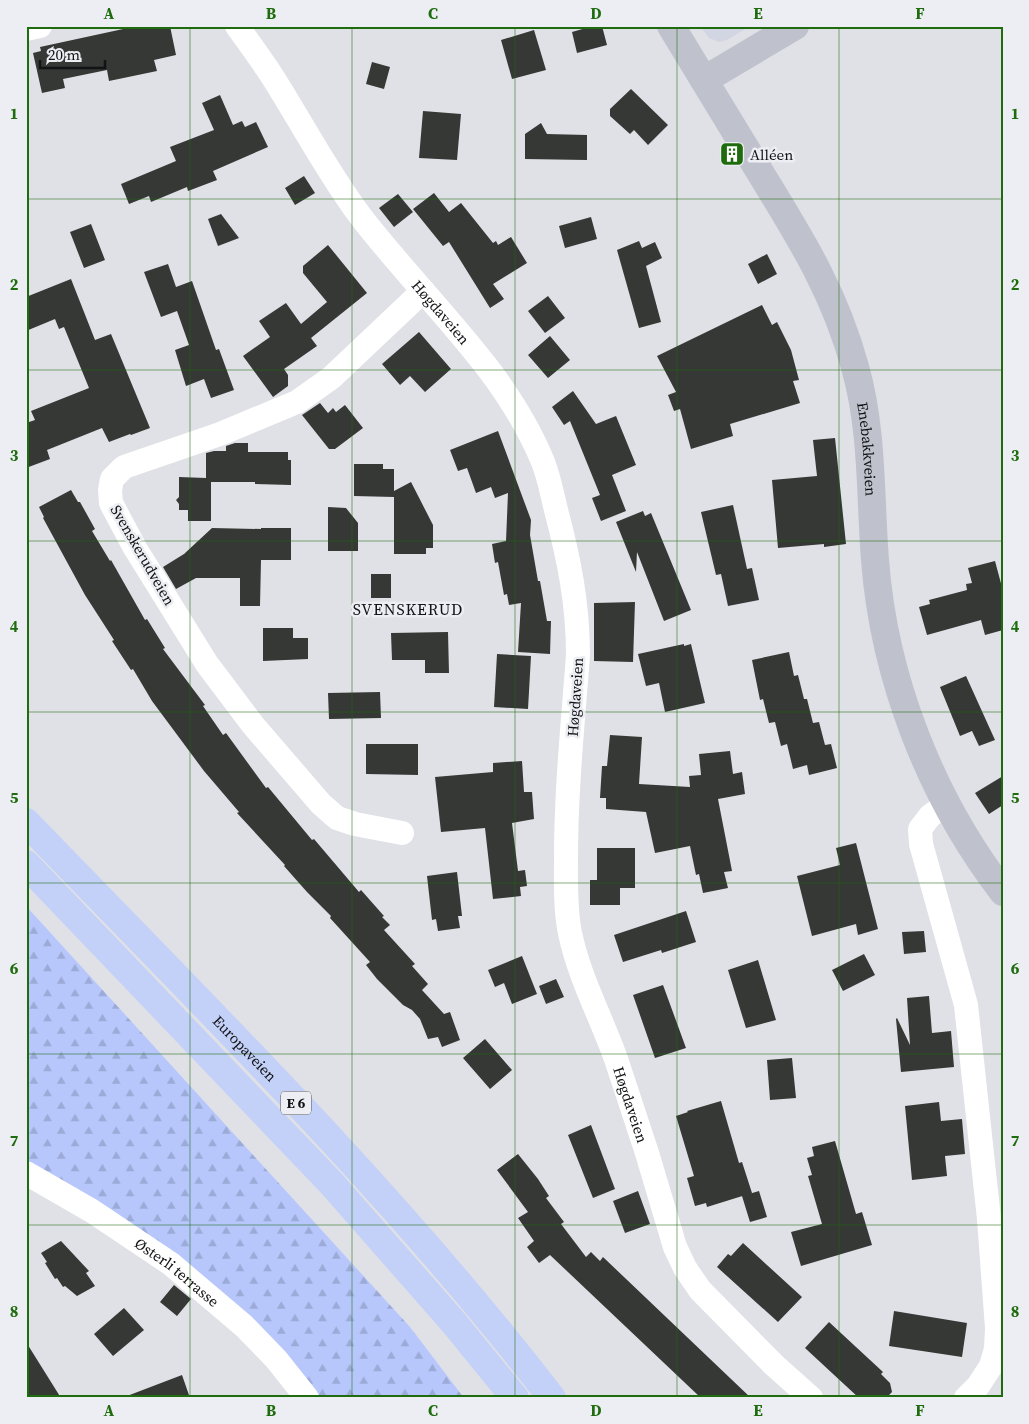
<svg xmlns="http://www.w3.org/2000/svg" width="1029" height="1424" font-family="'Source Serif 4',serif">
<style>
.built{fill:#d2d6e2}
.forest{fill:url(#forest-firs)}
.building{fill:#353834}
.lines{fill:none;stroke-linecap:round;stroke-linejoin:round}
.street{stroke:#fff;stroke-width:24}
.secondary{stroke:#bfc2cc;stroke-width:28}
.highway{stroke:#c3d0f8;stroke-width:28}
.grid{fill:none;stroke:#1f6c0e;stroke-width:1;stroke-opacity:0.55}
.labels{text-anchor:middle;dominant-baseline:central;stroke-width:5;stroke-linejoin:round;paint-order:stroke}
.shield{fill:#edeef3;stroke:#545557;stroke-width:1}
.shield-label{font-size:14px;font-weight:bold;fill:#121314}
.poi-label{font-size:15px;fill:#121314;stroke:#edeef3;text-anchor:start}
.street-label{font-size:15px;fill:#121314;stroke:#edeef3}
.neighbourhood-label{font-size:16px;letter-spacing:1px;fill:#121314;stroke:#edeef3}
.neatline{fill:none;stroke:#1f6c0e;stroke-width:2}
.grid-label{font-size:16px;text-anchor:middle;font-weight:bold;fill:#1f6c0e}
</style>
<defs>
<pattern id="forest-firs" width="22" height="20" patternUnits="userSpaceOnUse" patternTransform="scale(1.25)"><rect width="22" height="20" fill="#b7c7fc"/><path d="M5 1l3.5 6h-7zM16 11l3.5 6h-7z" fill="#9caad7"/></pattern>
</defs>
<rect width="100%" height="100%" fill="#dfe1e6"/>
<path class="built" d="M 700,26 L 750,26 L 727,40 L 719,42 L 709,38 Z"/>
<path class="forest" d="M 26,906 L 410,1327 L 464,1398 L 308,1398 L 253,1335 L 26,1173 Z"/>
<path class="building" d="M 137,26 L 170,26 L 176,55 L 154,60 L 157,71 L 109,81 L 107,70 L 63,79 L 65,88 L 42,93 L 33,53 L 41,51 L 40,47 Z
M 593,26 L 602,26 L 607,45 L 577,53 L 572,32 Z
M 534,30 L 546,70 L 512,79 L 501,40 Z
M 372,62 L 390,67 L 384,89 L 366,84 Z
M 631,89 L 668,125 L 648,145 L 634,130 L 630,134 L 610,116 L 610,109 Z
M 220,95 L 233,125 L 242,121 L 245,127 L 256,122 L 268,147 L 213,171 L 217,180 L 188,191 L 187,187 L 151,202 L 149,196 L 129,204 L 121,184 L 176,161 L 170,147 L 214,130 L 202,103 Z
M 423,111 L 461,114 L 457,160 L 419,158 Z
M 541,123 L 547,134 L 587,135 L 587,160 L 525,159 L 525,134 Z
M 304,176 L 315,193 L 295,205 L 285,188 Z
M 434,193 L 449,212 L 461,203 L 493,243 L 496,241 L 498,245 L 511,237 L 527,263 L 493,284 L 504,299 L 490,308 L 449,242 L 443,246 L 413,209 Z
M 398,194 L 413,212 L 394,227 L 379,208 Z
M 221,214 L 239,238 L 218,246 L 208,219 Z
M 591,217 L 597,239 L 565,248 L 559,226 Z
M 91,224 L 105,260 L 84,268 L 70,232 Z
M 639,241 L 642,248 L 655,242 L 662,258 L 646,266 L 661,322 L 639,328 L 617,250 Z
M 328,245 L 367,293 L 311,338 L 317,346 L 284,369 L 288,375 L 288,386 L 273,397 L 243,356 L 270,337 L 259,321 L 286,303 L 301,324 L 327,302 L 303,273 L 303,266 Z
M 767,254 L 777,274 L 758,284 L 748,264 Z
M 168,264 L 176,287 L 192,281 L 216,350 L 219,349 L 234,390 L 211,398 L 204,379 L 186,386 L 175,350 L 189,345 L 177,311 L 161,317 L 144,272 Z
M 71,279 L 95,340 L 111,334 L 150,428 L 131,435 L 130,434 L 109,442 L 102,428 L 47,450 L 50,459 L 26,468 L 26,423 L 35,420 L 31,411 L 89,388 L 64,327 L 59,329 L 55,319 L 26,331 L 26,297 Z
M 548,296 L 565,318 L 545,333 L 528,311 Z
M 762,305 L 772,325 L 777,322 L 791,350 L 799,380 L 793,381 L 800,403 L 730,424 L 733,436 L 691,449 L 680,409 L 674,411 L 668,395 L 676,392 L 657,356 Z
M 419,332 L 451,369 L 425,392 L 410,376 L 400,385 L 382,364 Z
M 550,336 L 570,360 L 548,378 L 528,355 Z
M 573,391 L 596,424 L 616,416 L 636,465 L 612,475 L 626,511 L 601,521 L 592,498 L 600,495 L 570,421 L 564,425 L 552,407 Z
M 320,403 L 328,413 L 333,408 L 336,412 L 345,405 L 363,428 L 335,449 L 329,449 L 302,415 Z
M 498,431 L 531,520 L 530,535 L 538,581 L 540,581 L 547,621 L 551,621 L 550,654 L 518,652 L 521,603 L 509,605 L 507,594 L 504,595 L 498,562 L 495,563 L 492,544 L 506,541 L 508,493 L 495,498 L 491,487 L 476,493 L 467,468 L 458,471 L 450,450 Z
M 835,438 L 846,544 L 824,547 L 824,544 L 778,548 L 772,480 L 817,476 L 813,440 Z
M 235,443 L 248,443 L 248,452 L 288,452 L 288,460 L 291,460 L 291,485 L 255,484 L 255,482 L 211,482 L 211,521 L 188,521 L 188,510 L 179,510 L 179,504 L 176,500 L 179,497 L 179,477 L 206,478 L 206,453 L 214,451 L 226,451 L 226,446 Z
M 354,464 L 383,464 L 383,469 L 394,469 L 394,497 L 354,496 Z
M 411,482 L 433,525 L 433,548 L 426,548 L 426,554 L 394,554 L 394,491 Z
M 71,490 L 78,502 L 80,502 L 95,529 L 92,531 L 110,561 L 111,560 L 145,620 L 147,619 L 165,648 L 163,649 L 205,705 L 203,706 L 223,735 L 226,733 L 266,788 L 268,787 L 312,840 L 314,839 L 359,892 L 361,890 L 384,916 L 382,917 L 390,925 L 384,930 L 415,964 L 412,966 L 428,984 L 422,990 L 444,1014 L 450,1012 L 460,1040 L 442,1047 L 438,1037 L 428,1039 L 420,1019 L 412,1010 L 403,1005 L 377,979 L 366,965 L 370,962 L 330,918 L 331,916 L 307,892 L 284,866 L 285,865 L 237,813 L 239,812 L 204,771 L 152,701 L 133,669 L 131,670 L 112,641 L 114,640 L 85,595 L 43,518 L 44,517 L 39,507 Z
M 733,505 L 747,569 L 752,568 L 759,600 L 728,606 L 721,574 L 716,575 L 701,512 Z
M 328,507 L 346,508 L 358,523 L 358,551 L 328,551 Z
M 643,511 L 645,516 L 651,513 L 691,610 L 664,621 L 637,552 L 636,572 L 616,522 Z
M 212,528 L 261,529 L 261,528 L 291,528 L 291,560 L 261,560 L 260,606 L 240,606 L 240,578 L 196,578 L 176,589 L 163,567 L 184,554 Z
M 995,561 L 1003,591 L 1003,630 L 985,635 L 981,620 L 927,635 L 919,607 L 930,604 L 929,600 L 967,590 L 966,584 L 972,583 L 968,568 Z
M 371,574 L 391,574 L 391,598 L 371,598 Z
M 635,602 L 633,662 L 594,661 L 594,603 Z
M 263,628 L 293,628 L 293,638 L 308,638 L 308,659 L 263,661 Z
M 448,632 L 449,673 L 425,673 L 425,660 L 392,660 L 391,633 Z
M 684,644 L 684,646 L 691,644 L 705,703 L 665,712 L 659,683 L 646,686 L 638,654 Z
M 789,652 L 794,676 L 798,675 L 804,699 L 807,699 L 813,723 L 819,722 L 825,745 L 831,744 L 837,768 L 809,775 L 807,765 L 793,769 L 787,744 L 781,746 L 775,722 L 769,723 L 763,699 L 760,700 L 752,660 Z
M 497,654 L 531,656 L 528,709 L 494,707 Z
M 966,676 L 995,740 L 979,746 L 972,731 L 960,736 L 940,687 Z
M 380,692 L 381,718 L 329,719 L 328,693 Z
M 610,735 L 642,737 L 639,784 L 690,787 L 689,776 L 701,775 L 699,754 L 730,751 L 733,774 L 742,772 L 745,794 L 718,799 L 732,871 L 724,872 L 728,888 L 703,893 L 699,874 L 696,875 L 690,846 L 655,853 L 646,812 L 606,809 L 606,798 L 600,798 L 602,766 L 607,766 Z
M 366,744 L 418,744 L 418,775 L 366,774 Z
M 522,761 L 524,792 L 532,792 L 534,819 L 512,823 L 518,871 L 525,870 L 527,886 L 520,887 L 521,896 L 493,899 L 485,828 L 441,832 L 435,777 L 493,772 L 493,763 Z
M 1003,776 L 1003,805 L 989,814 L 975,793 Z
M 856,843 L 878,929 L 858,935 L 856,924 L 812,936 L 797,876 L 840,865 L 836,848 Z
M 597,848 L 635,848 L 635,888 L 620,888 L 620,905 L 590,905 L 590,880 L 597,880 Z
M 457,872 L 462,916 L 458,916 L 460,928 L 438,931 L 436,919 L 432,920 L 427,876 Z
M 686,911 L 696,942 L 662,953 L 661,950 L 623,962 L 614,935 Z
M 924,931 L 926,952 L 904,954 L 902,932 Z
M 864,954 L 875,975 L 843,991 L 832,970 Z
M 522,956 L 537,994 L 512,1004 L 504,983 L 495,987 L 488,970 Z
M 758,960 L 776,1020 L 746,1028 L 728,970 Z
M 556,979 L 564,997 L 546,1004 L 539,986 Z
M 663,985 L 686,1048 L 655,1058 L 633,995 Z
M 929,996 L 932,1033 L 951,1031 L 954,1067 L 901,1072 L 896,1019 L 897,1018 L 910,1045 L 907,998 Z
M 485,1039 L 512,1070 L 490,1089 L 463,1058 Z
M 792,1058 L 796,1098 L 770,1100 L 767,1060 Z
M 721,1101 L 739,1163 L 742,1162 L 752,1193 L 707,1207 L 706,1203 L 695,1206 L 687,1178 L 694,1176 L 676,1116 L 688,1112 L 687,1111 Z
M 939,1102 L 941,1121 L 962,1119 L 965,1154 L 945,1156 L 947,1176 L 912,1180 L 905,1106 Z
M 591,1125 L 615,1189 L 593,1198 L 568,1135 Z
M 835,1141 L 856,1214 L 862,1212 L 872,1245 L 801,1266 L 791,1232 L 822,1224 L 808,1176 L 812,1175 L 807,1158 L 814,1156 L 812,1147 Z
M 518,1154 L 538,1179 L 549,1196 L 546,1198 L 564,1222 L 561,1224 L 586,1257 L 591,1252 L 600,1261 L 603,1257 L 751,1398 L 701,1398 L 550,1255 L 539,1263 L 527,1247 L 534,1241 L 518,1218 L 528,1212 L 497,1170 Z
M 638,1191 L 650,1224 L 625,1233 L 613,1201 Z
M 759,1191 L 767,1217 L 750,1222 L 742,1196 Z
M 61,1241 L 89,1271 L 86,1273 L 95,1286 L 77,1296 L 65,1286 L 63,1287 L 57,1278 L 55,1279 L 45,1263 L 47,1262 L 41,1253 Z
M 743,1243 L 802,1297 L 778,1322 L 717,1267 L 728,1254 L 731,1256 Z
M 174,1285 L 191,1299 L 177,1316 L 160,1302 Z
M 124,1308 L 144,1330 L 113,1356 L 94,1334 Z
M 894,1311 L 967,1323 L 962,1357 L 889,1346 Z
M 829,1322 L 883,1372 L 881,1374 L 890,1383 L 892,1392 L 886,1398 L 859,1398 L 805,1348 Z
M 26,1342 L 61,1398 L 26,1398 Z
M 182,1375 L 190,1398 L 128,1398 L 127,1396 Z"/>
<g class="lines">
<g class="street">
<path id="s1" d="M 237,26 C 249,43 261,59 272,76 C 302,123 327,172 361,217 C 402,270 449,317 490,371 C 510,398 530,430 543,462 C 549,477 552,494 556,510 C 569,559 578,604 578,655 C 573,722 566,790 566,857 C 566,882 565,909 570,933 C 579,977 601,1017 616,1059 L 647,1153 L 675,1247 L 685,1268 L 700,1290 L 774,1365 L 811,1398"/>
<path d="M 26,29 L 40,26"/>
<path d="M 946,804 L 930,816 L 920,829 L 921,844 L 966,1005 L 989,1219 L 997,1328 L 996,1349 L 991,1366 L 978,1386 L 966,1398"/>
<path d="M 402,833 L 355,824 L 337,818 L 321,804 L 253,725 L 207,664 L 135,548 L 111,503 L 110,490 L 112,479 L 124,467 L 220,434 L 297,402 L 331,378 L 423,291"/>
<path id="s2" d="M 26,1173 L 92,1211 L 171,1264 L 244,1326 L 276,1359 L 307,1398"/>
</g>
<g class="secondary">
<path id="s3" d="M 671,26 C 699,72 727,118 755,164 C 797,233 834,289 855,367 C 873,430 870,496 875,560 C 884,679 931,798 1003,892"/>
<path d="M 704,80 L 795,26"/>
</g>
<g class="highway">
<path id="s4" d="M 26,822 C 207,1009 393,1192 552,1398"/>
<path d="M 26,864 L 332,1184 L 454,1323 L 515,1398"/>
</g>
</g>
<path class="grid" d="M 190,26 L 190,1398M 352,26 L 352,1398M 515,26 L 515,1398M 677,26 L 677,1398M 839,26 L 839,1398M 26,199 L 1003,199M 26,370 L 1003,370M 26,541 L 1003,541M 26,712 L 1003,712M 26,883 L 1003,883M 26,1054 L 1003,1054M 26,1225 L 1003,1225"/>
<defs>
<symbol id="building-square" viewBox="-11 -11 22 22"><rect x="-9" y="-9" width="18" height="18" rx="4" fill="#1f6c0e" stroke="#edeef3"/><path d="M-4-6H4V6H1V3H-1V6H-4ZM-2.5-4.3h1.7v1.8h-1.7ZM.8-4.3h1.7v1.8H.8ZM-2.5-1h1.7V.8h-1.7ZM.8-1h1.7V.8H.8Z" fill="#fff"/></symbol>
</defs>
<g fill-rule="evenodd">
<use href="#building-square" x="718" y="140" width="28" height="28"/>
</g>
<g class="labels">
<rect class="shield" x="281" y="1091.5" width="30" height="23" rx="4"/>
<g class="shield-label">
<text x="296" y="1103">E 6</text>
</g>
<g class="poi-label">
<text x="750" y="154">Alléen</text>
</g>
<g class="street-label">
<text stroke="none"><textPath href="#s1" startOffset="352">Høgdaveien</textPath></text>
<text stroke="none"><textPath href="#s3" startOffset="472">Enebakkveien</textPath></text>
<text transform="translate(143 555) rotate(60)">Svenskerudveien</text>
<text transform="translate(575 697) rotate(-86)">Høgdaveien</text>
<text stroke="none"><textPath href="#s4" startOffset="315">Europaveien</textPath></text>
<text stroke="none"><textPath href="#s1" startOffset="1192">Høgdaveien</textPath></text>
<text stroke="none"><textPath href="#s2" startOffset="181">Østerli terrasse</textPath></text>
</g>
<g class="neighbourhood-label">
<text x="408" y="609">SVENSKERUD</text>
</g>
</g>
<rect width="1029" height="1424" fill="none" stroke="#edeef3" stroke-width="55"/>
<path d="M40 60v8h65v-8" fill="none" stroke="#121314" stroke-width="2.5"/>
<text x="48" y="60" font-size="15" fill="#121314" stroke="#edeef3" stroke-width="4" paint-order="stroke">20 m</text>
<rect x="28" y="28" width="974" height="1368" class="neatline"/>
<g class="grid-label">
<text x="109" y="19">A</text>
<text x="271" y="19">B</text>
<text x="433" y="19">C</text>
<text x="596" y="19">D</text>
<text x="758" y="19">E</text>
<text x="920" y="19">F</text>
<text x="14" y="119">1</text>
<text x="1015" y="119">1</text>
<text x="14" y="290">2</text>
<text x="1015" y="290">2</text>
<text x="14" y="461">3</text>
<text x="1015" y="461">3</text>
<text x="14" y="632">4</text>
<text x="1015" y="632">4</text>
<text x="14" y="803">5</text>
<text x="1015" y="803">5</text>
<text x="14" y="974">6</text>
<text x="1015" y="974">6</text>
<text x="14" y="1146">7</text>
<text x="1015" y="1146">7</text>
<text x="14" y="1317">8</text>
<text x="1015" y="1317">8</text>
<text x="109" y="1416">A</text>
<text x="271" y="1416">B</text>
<text x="433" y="1416">C</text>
<text x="596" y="1416">D</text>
<text x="758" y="1416">E</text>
<text x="920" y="1416">F</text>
</g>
</svg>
